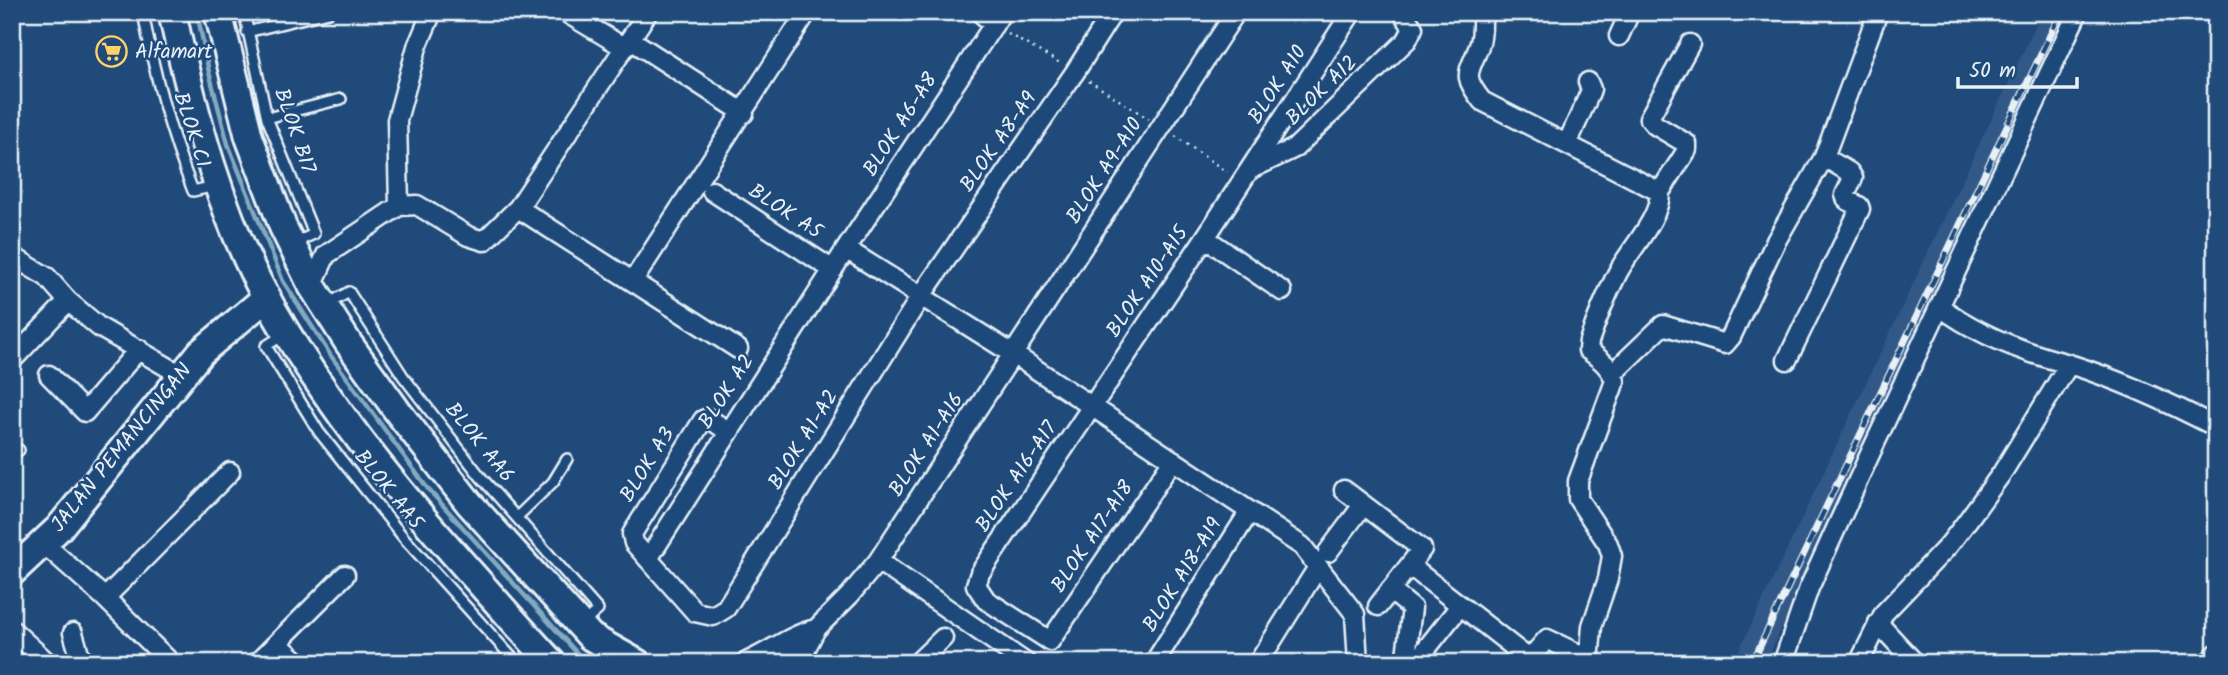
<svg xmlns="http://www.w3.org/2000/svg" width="2228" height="675" font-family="Kalam,sans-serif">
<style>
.built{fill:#305887}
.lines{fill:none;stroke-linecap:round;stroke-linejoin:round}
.stream{stroke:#84aac1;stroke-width:4.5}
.lane-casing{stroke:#e8f1f8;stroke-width:14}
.street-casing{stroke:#e8f1f8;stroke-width:23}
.secondary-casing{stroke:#e8f1f8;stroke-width:32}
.path{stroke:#e8f1f8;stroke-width:2.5;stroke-dasharray:2 5;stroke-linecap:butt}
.lane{stroke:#1f4a7a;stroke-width:9}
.street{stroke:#1f4a7a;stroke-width:18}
.secondary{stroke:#1f4a7a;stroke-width:26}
.rail-casing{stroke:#e8f1f8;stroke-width:7}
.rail{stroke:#1f4a7a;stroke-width:4.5;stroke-dasharray:13;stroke-linecap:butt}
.labels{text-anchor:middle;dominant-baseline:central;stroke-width:5;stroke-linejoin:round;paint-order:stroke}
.poi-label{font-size:21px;fill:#e8f1f8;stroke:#1f4a7a;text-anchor:start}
.street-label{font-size:21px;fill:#e8f1f8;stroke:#1f4a7a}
</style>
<rect width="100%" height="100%" fill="#1f4a7a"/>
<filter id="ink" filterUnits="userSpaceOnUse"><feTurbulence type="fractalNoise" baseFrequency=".0143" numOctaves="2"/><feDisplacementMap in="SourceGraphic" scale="14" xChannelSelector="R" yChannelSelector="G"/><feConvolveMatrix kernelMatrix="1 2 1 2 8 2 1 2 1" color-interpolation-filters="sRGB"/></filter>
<g filter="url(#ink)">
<path class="built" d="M 2042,12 L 2077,12 L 1765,663 L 1733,663 Z"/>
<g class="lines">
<path class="stream" d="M 197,12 L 209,72 L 228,144 L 283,281 L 331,356 L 428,489 L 586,663"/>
<defs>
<path id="lane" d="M 143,12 C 154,74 170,133 193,191 L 215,186
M 244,12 L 267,118 L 314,234 L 292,244
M 247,32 L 329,12
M 267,118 L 341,99
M 326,305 L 349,292 L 403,376 L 480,476 L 598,610 L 583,623
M 286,333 L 266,346 L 319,432 L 404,538 L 517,663
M 12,455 L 19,450
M 517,517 L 553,482 L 567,459"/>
<path id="street" d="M 565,12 L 625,48
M 980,12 L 994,25
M 1482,12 C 1482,23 1483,36 1479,46 C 1469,74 1461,74 1482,101 L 1660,192 C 1660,220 1629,250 1617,274 C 1606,296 1597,318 1589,341 L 1588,350 C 1600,359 1611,367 1615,381 L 1578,481 L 1578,499 L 1608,544 L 1612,556 L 1608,579 L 1592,626 L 1589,663
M 1619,36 L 1630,12
M 631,40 L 744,113
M 1567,144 L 1589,95 L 1591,89 L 1588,82
M 1249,170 L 1295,148 L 1407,40 L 1413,28 L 1402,12
M 712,191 L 833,270
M 1660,192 L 1687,150 L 1687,144 L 1655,125 L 1649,118 L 1690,44
M 399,206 L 397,120 L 417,47 L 432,12
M 518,208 L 738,349
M 1205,238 L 1282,291
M 846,249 L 1013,354 L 1302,546 L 1355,614 L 1358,663
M 12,256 L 47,277 L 68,301 L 99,327 L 181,375
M 633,281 L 807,12
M 312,286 L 326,255 L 399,206 L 417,205 L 468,236 L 484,241 L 518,208 L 648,12
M 1939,306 C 1978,335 2022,352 2069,364
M 16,356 L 68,301
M 1787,360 L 1860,209 L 1859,206 L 1847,200 L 1845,195 L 1853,178 L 1849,172 L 1824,157
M 1613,373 L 1663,325 L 1725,344 L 1731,337 L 1776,241 L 1824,157 L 1878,12
M 49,375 L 85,412 L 139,349
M 729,432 L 708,418 L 703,420 L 632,534 L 634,543 L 695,612 L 713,616 L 726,608 L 921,296 L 1075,72 L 1113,12
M 1173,460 L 1050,641 L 986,600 L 976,585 L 980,573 L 1205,238 L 1352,12
M 1344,490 L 1422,549 L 1378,606
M 42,542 L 105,598 L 171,663
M 1328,552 L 1363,505
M 648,559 L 846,249 L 1002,12
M 878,561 L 1026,663
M 1410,566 L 1529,659
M 1390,590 L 1412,608 L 1406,656 L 1413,663
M 105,598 L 230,472
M 1878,623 L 1915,663
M 816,629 L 849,596 L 878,561 L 1236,12
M 12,630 L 48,663
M 73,633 L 82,663
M 277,643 L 299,663
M 257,663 L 345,575
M 744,663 C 769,653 789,635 816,629 L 806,648 L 782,663
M 917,663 L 943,638
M 1154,663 L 1250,511
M 1258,663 L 1318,567
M 1415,663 L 1460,606
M 1526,663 L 1547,639 L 1589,659
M 1783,663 L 1809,588 L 1870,454 L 2078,12
M 1859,663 L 1884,613 L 1948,546 L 1965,524 L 2002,473 L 2069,364 C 2120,380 2168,402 2216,427
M 2209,663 L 2216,654"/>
<path id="secondary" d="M 172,12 C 194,114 221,218 272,308 C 347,440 451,552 552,663
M 218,12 L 249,137 L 283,227 L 312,286 L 349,344 L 398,412 L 469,503 L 591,637 L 637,663
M 12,572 L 59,528 L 201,352 L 267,297"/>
</defs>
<use href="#lane" class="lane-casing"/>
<use href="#street" class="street-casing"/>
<use href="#secondary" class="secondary-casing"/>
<path class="path" d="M 1008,34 L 1060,63
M 1089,81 L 1149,119
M 1175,136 L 1227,172"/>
<use href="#lane" class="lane"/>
<use href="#street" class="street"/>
<use href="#secondary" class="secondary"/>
<defs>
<path id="rail" d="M 1752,663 L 2061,12"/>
</defs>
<use href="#rail" class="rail-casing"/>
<use href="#rail" class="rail"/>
</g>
</g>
<defs>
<symbol id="supermarket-ring" viewBox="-11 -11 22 22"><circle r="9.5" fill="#1f4a7a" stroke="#ffd166" stroke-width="1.5"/><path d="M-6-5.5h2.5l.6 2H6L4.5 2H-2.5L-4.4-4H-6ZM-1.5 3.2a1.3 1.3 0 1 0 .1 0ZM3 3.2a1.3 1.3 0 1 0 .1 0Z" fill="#ffd166"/></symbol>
</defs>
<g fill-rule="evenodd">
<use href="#supermarket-ring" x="94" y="34" width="35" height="35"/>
</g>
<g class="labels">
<g class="poi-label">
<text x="135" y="52">Alfamart</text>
</g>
<g class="street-label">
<text transform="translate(1278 85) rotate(-57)">BLOK A10</text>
<text transform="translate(1322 91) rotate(-44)">BLOK A12</text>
<text transform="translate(901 125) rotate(-57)">BLOK A6-A8</text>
<text transform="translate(191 130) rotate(72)">BLOK C1</text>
<text transform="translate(294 131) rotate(71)">BLOK B17</text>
<text transform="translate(999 142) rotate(-55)">BLOK A8-A9</text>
<text transform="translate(1105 171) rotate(-57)">BLOK A9-A10</text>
<text transform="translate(785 212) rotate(33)">BLOK A5</text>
<text transform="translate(1148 282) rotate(-56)">BLOK A10-A15</text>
<text transform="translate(727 392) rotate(-57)">BLOK A2</text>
<text transform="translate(804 440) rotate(-58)">BLOK A1-A2</text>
<text transform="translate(479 443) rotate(51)">BLOK AA6</text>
<text transform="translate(927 445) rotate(-57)">BLOK A1-A16</text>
<text transform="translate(122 448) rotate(-51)">JALAN PEMANCINGAN</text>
<text transform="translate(648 465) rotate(-58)">BLOK A3</text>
<text transform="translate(1017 477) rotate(-56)">BLOK A16-A17</text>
<text transform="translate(388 490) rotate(51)">BLOK AA5</text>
<text transform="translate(1093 537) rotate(-56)">BLOK A17-A18</text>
<text transform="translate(1183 575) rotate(-58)">BLOK A18-A19</text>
</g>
</g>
<rect width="2228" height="675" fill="none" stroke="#1f4a7a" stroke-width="42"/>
<rect x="21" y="21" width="2186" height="633" fill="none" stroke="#e8f1f8" stroke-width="2.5" filter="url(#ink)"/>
<path d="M1958 77v10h119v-10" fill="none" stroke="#e8f1f8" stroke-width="3.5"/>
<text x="1969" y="77" font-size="21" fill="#e8f1f8" stroke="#1f4a7a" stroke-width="5" paint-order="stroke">50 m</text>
</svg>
